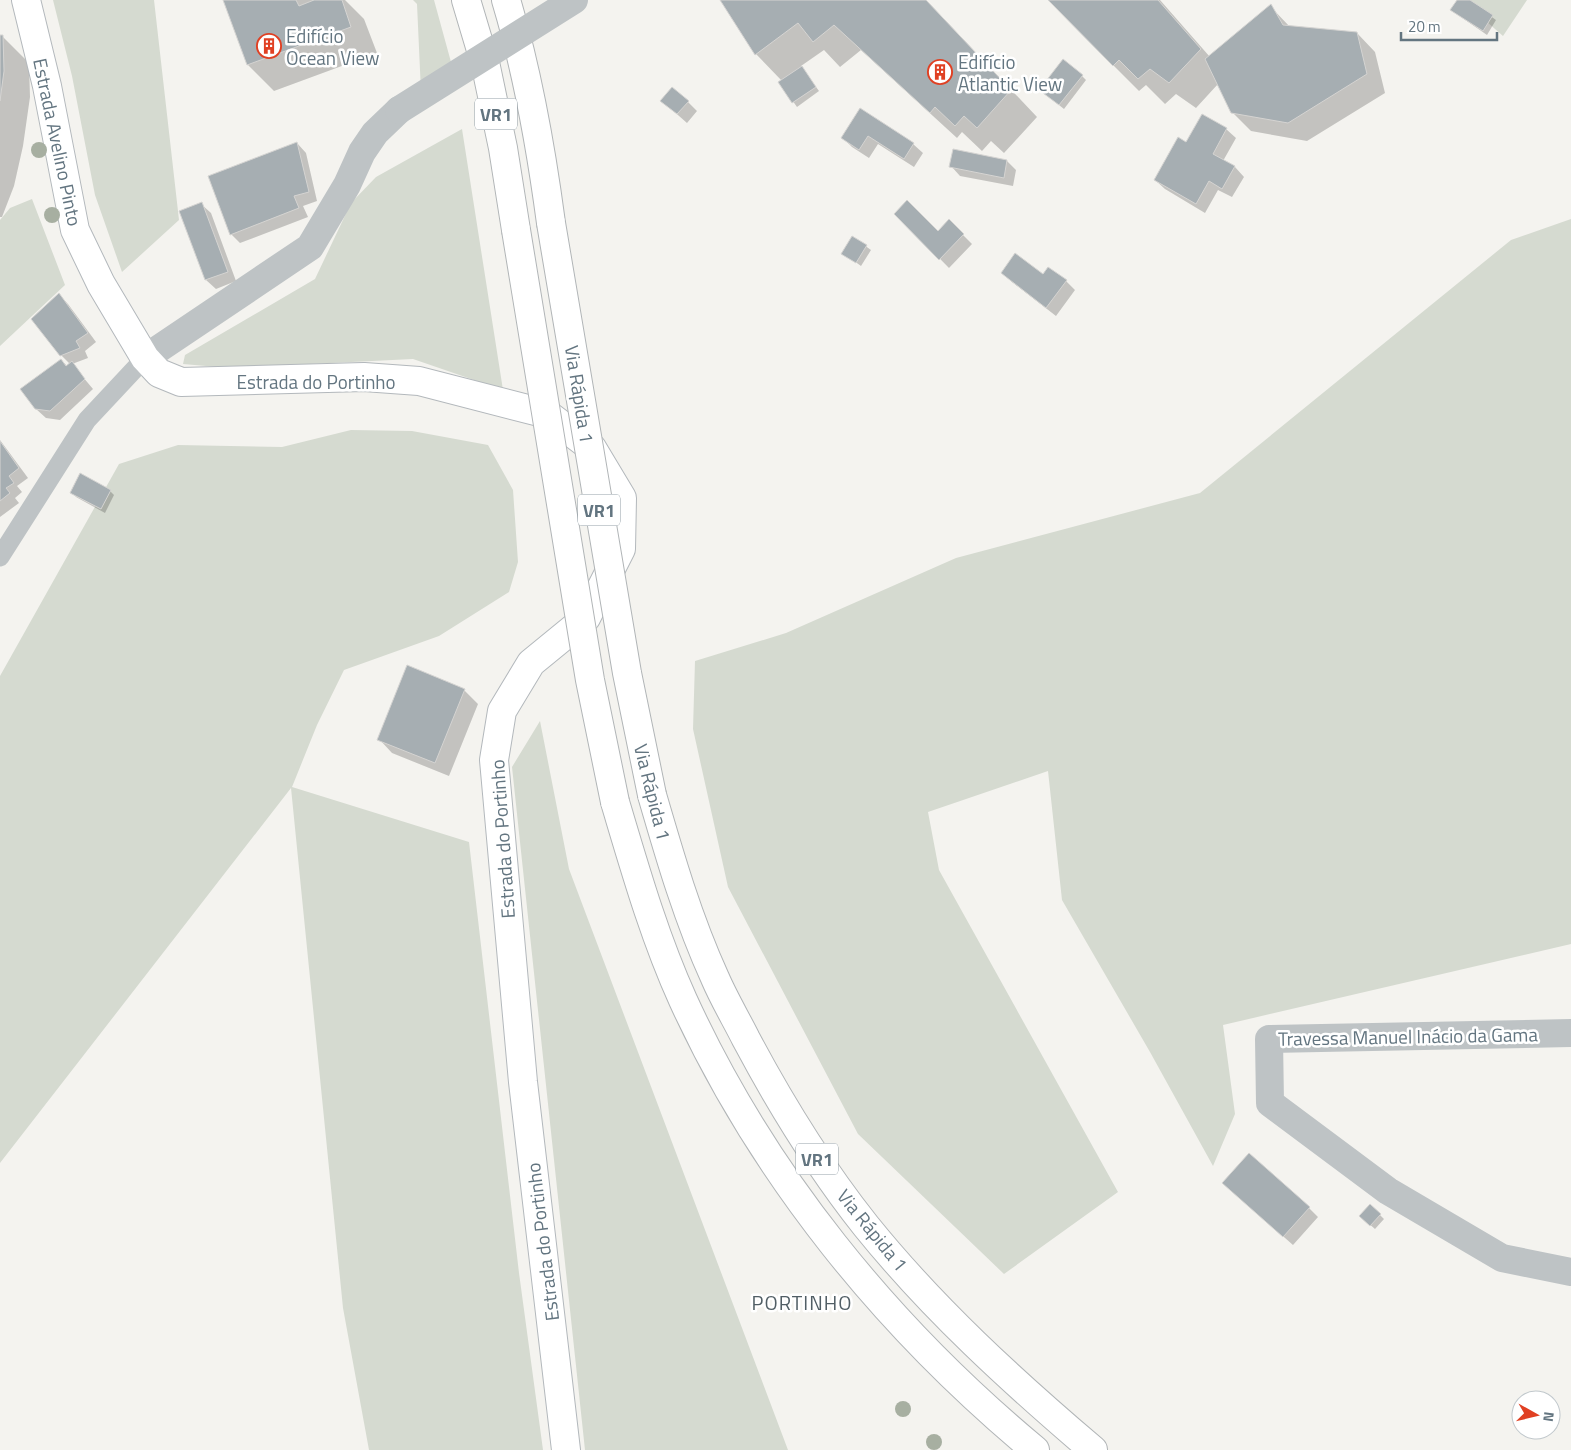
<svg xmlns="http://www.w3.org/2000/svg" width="1571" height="1450" font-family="'Titillium Web',sans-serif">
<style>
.green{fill:#d5dad0}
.shadow{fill:#0003}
.building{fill:#a6aeb2;stroke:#d5d4d2}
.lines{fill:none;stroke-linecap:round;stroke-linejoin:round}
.secondary-casing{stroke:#b3b8bc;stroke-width:30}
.highway-casing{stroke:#b1b5b7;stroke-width:30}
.lane{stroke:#bec3c5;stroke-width:19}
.street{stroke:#bec3c5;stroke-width:28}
.secondary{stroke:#fff;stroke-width:28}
.highway{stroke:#fff;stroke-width:28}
.highway-bridge-casing{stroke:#b1b5b7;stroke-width:30;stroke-linecap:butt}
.street-bridge{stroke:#bec3c5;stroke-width:28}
.highway-bridge{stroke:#fff;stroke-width:28}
.tree{fill:#a7afa1}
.labels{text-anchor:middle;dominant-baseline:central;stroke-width:5;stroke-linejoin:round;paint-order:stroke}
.shield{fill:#fff;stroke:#929ea6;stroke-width:1}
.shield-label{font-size:18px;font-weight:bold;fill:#637580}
.poi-label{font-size:19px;fill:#637580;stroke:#fff;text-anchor:start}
.street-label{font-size:19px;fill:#637580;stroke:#fff}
.neighbourhood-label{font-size:20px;letter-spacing:1px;fill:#515e65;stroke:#fff}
</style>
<rect width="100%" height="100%" fill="#f4f3ef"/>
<path class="green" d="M 53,0 L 154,0 L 179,220 L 122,272 L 95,195 L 72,76 Z
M 413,0 L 434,0 L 454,73 L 421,92 L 417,4 Z
M 1462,0 L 1527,0 L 1503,36 Z
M 462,129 L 503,390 L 413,359 L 229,368 L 183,364 L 185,355 L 315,279 L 351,203 L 376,177 Z
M 32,199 L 65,285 L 0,346 L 0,220 L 10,208 Z
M 1571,219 L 1571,944 L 1223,1025 L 1235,1114 L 1213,1166 L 1150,1052 L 1062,900 L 1048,771 L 928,812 L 939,870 L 1118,1192 L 1004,1274 L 858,1134 L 728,887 L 693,729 L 695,661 L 786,633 L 956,558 L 1200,493 L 1511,240 Z
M 351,430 L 412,431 L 488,445 L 513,490 L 518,562 L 509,592 L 439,636 L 344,670 L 317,725 L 292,787 L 469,842 L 519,1273 L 543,1450 L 369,1450 L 343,1308 L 291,788 L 0,1163 L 0,676 L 119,464 L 178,445 L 282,447 Z
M 540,721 L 569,869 L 788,1450 L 585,1450 L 512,767 Z"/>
<path class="shadow" d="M 224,0 L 312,0 L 313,2 L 318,0 L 345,0 L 364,19 L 377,53 L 274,91 L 248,65 Z
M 722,0 L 926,0 L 1037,117 L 1004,153 L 991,141 L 982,151 L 962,132 L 957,138 L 861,50 L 840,67 L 824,50 L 801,66 L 819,91 L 797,107 L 780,83 L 782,81 L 756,54 Z
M 1048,0 L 1160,0 L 1210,57 L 1270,6 L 1290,27 L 1357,33 L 1375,52 L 1385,93 L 1307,141 L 1251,131 L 1232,112 L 1218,84 L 1196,108 L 1176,94 L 1165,104 L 1146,85 L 1139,91 Z
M 1458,0 L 1468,0 L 1496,20 L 1487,35 L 1451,10 Z
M 0,37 L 3,37 L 29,63 L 30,97 L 23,146 L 14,186 L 2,217 L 0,217 Z
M 1082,76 L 1086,80 L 1064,109 L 1045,94 Z
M 662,101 L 688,102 L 697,111 L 687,123 Z
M 860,110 L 913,144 L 923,153 L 914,167 L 878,144 L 869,158 L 852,147 L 843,138 Z
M 1226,129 L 1236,138 L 1223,161 L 1235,167 L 1244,177 L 1232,197 L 1218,190 L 1205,213 L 1165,189 L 1155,180 Z
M 297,143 L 306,153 L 317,201 L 303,206 L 308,217 L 240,243 L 231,234 Z
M 954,150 L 1007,161 L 1016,170 L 1013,186 L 960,176 L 951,166 Z
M 201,204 L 211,213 L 236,281 L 216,289 L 206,280 L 181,211 Z
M 896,214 L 938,232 L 949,221 L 972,244 L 949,268 Z
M 853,237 L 871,250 L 861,266 L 843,253 Z
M 1002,273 L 1043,276 L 1066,281 L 1075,290 L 1056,316 L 1012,282 Z
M 59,295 L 68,304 L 96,342 L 85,351 L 88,358 L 72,364 L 93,389 L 60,420 L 46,418 L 36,409 L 61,360 L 67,366 L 70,364 L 61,355 Z
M 0,440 L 28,478 L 17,486 L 22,492 L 15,498 L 19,503 L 0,517 Z
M 110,491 L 114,495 L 105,513 L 76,497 L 72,492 Z
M 464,690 L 478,704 L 449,776 L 392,753 L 379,739 Z
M 1233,1192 L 1309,1208 L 1318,1217 L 1293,1245 Z
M 1370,1205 L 1384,1219 L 1375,1229 L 1360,1216 Z"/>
<path class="building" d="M 223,0 L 296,0 L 299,6 L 314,0 L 342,0 L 351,27 L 247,65 Z
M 720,0 L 926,0 L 1011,90 L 977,128 L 964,116 L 955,126 L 935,107 L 930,113 L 834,25 L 813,42 L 798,23 L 755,55 Z
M 1048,0 L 1158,0 L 1201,49 L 1169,83 L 1150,69 L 1138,79 L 1119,60 L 1113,66 Z
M 1457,0 L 1470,0 L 1493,15 L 1483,31 L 1450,10 Z
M 1271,4 L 1283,25 L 1357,32 L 1367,74 L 1288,123 L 1231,113 L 1205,59 Z
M 0,35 L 3,35 L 4,71 L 0,101 Z
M 1063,59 L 1083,75 L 1059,105 L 1039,90 Z
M 802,66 L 816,87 L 792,103 L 778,82 Z
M 672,87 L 689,101 L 677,114 L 660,101 Z
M 860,108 L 914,143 L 904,159 L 868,136 L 859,150 L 841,138 Z
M 1202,114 L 1227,128 L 1213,154 L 1235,166 L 1222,189 L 1209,181 L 1196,204 L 1154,180 L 1178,137 L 1186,142 Z
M 297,142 L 309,192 L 294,196 L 299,208 L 230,235 L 208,176 Z
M 953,149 L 1007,160 L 1004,178 L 949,167 Z
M 907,200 L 938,231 L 949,219 L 964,234 L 939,260 L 894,214 Z
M 202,202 L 228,272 L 205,280 L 179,211 Z
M 852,236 L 867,245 L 856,263 L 841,254 Z
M 1015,253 L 1043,274 L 1048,267 L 1067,280 L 1046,308 L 1001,273 Z
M 59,293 L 88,333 L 76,341 L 80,348 L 60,356 L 31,319 Z
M 61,359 L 66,366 L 72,361 L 85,379 L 50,411 L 35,409 L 20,389 Z
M 0,441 L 19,468 L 9,476 L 14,483 L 6,488 L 10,493 L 0,501 Z
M 80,473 L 111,490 L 101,509 L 70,493 Z
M 407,665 L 465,689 L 435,763 L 377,740 Z
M 1249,1153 L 1310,1207 L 1283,1237 L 1222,1183 Z
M 1370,1204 L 1381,1214 L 1370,1226 L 1359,1216 Z"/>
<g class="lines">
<defs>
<path id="secondary" d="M 26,0 L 47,86 L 75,230 L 101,284 L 145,358 L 159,373 L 181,382 L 364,377 L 419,381 L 547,414 L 592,448 L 622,498 L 621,549 L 586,618 L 531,663 L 502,711 L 494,760 L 523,1082 L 566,1450"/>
<path id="highway" d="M 466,0 L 486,67 L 503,148 L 516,230
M 506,0 C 528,73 541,148 551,223
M 652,795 C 670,857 688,919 715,978 C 724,999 736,1019 746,1039 C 781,1105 820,1168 866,1226 C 933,1309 1012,1381 1093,1450
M 615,802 C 635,869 654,936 683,1000 C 763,1175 887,1327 1035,1450"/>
</defs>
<use href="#secondary" class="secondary-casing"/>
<use href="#highway" class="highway-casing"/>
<path class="lane" d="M 0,557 L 87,420 L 145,358"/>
<path class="street" d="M 145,358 L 310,247 L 347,185 L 362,152 L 375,133 L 399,110
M 1571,1033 L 1269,1039 L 1270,1103 L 1388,1191 L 1502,1258 L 1571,1272"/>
<use href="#secondary" class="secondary"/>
<use href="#highway" class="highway"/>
<defs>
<path id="highway-bridge" d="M 551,223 L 627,673 L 652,795
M 516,230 L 590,680 L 615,802"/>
</defs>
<use href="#highway-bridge" class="highway-bridge-casing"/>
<path class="street-bridge" d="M 399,110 L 574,0"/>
<use href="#highway-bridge" class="highway-bridge"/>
</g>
<g class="tree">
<circle cx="39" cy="150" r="8"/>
<circle cx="52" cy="215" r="8"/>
<circle cx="903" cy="1409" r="8"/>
<circle cx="934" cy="1442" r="8"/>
</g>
<defs>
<symbol id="building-ring" viewBox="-11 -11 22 22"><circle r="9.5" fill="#fff" stroke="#e04023" stroke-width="1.5"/><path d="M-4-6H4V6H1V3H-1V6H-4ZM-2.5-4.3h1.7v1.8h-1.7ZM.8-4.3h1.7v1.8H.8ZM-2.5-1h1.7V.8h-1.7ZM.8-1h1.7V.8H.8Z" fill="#e04023"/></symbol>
</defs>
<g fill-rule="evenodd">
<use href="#building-ring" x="255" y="32" width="28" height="28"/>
<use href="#building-ring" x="926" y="58" width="28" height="28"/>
</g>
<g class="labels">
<g class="shield">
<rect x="475" y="98.5" width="42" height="31" rx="4"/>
<rect x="578" y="494.5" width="42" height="31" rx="4"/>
<rect x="796" y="1143.5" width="42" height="31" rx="4"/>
</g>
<g class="shield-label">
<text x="496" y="114">VR1</text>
<text x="599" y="510">VR1</text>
<text x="817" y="1159">VR1</text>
</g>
<g class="poi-label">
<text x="286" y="35">Edifício<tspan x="286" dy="22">Ocean View</tspan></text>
<text x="958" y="61">Edifício<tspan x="958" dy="22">Atlantic View</tspan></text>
</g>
<g class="street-label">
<text transform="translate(58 142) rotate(78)">Estrada Avelino Pinto</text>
<text x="316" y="381">Estrada do Portinho</text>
<text transform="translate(580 394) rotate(81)">Via Rápida 1</text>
<text transform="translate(653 792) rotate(76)">Via Rápida 1</text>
<text transform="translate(502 839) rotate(-94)">Estrada do Portinho</text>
<text transform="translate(1408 1036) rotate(-1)">Travessa Manuel Inácio da Gama</text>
<text transform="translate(873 1230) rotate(51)">Via Rápida 1</text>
<text transform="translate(542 1242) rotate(-97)">Estrada do Portinho</text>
</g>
<g class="neighbourhood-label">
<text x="802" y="1302">PORTINHO</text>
</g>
</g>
<g transform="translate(1536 1415) rotate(98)"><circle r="24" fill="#ffffff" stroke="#c1c8cc"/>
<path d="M0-4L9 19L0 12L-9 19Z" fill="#e04023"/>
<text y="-8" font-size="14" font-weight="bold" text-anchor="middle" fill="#637580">N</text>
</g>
<path d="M1401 32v8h96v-8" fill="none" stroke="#637580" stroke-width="2.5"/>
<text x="1408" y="32" font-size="15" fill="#637580" stroke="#ffffff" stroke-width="4" paint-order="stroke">20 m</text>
</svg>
